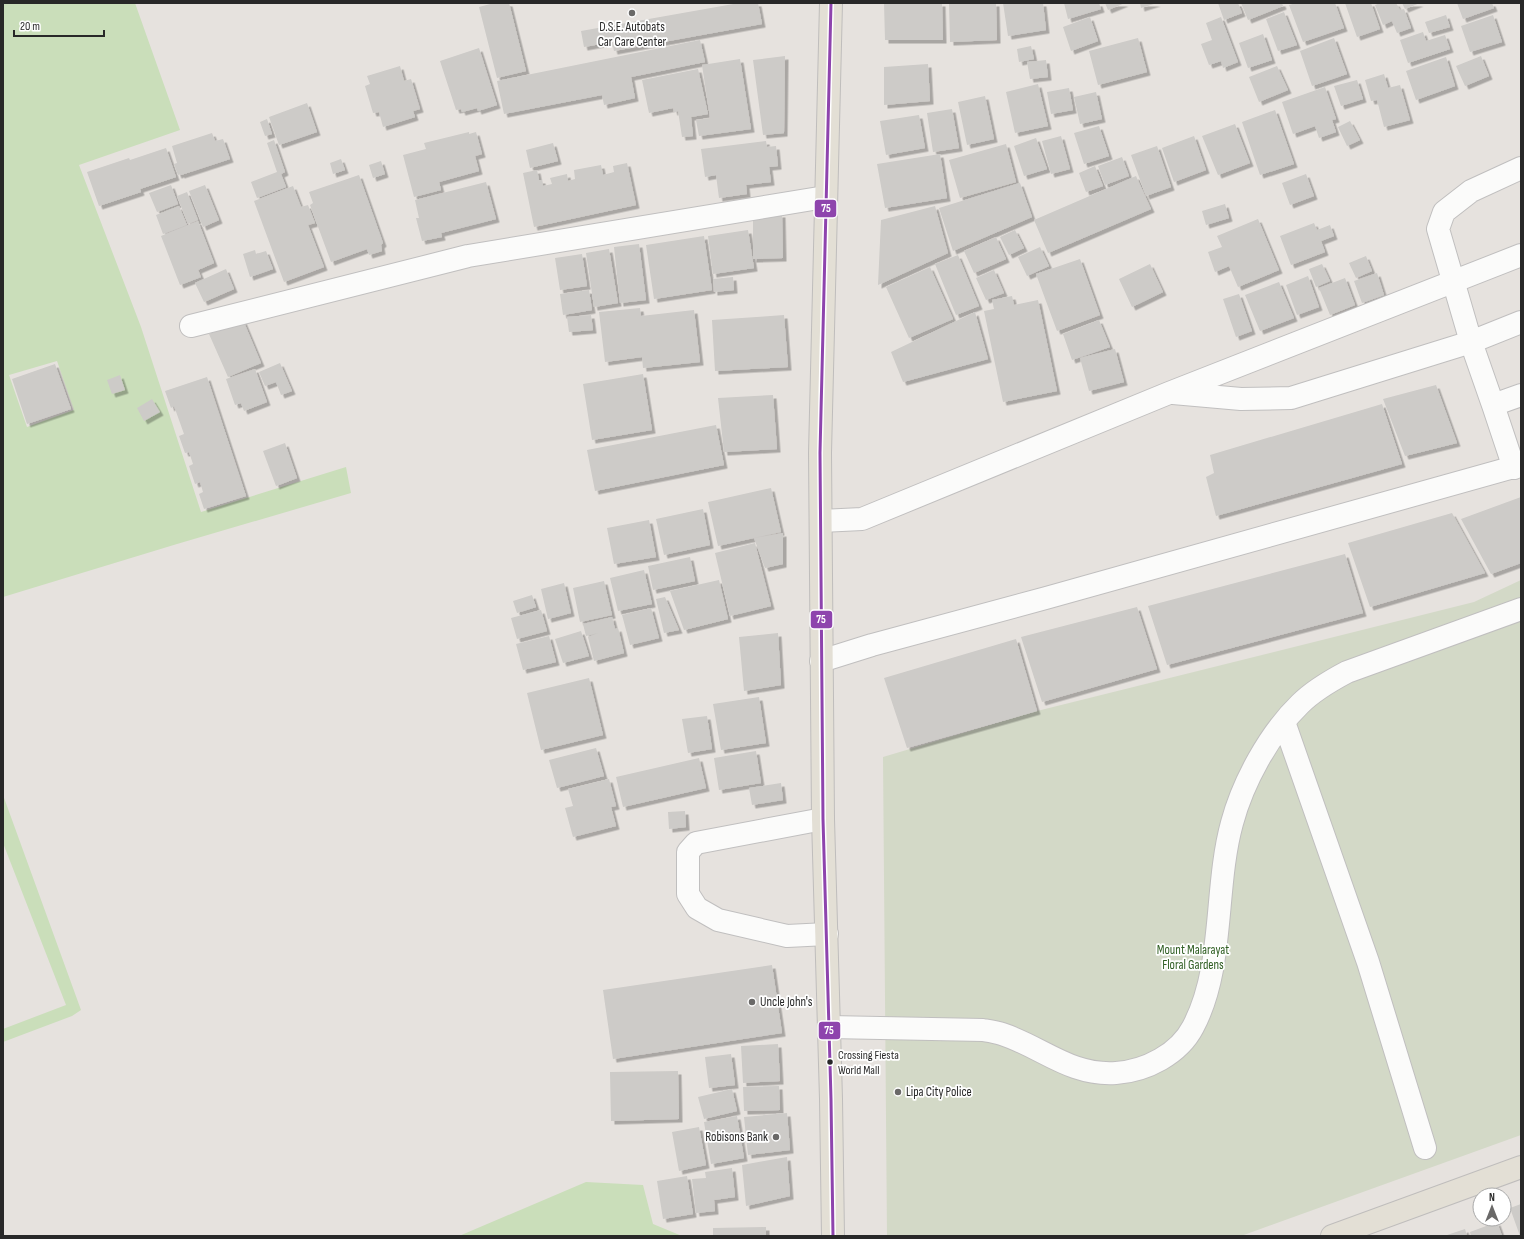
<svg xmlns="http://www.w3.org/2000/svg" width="1524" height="1239" font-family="'Sofia Sans Condensed',sans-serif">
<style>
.green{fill:#cadeba;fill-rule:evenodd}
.cemetery{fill:#d3d9c7}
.building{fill:#cdcbc8;filter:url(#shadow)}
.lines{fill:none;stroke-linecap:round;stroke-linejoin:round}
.minor-casing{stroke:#c0bfbf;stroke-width:24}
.major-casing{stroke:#bfbdbc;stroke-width:24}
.minor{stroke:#fbfbfa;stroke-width:22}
.major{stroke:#e3dfd5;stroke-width:22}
.bus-1-casing{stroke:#fff;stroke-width:6}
.bus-1{stroke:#8e44ad;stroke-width:3}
.poi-dot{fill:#6a6968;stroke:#fff;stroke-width:1.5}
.bus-dot{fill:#282828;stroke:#fff;stroke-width:1.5}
.labels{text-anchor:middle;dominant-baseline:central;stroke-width:3.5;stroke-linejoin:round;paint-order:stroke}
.bus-label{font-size:12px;fill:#282828;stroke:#fff;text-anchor:start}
.poi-label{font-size:13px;fill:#282828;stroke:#fff;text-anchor:start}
.park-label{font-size:13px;fill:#2e5d21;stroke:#fff}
.line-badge{stroke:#fff;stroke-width:1.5}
.badge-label{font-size:11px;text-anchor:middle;font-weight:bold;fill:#fff}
</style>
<defs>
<filter id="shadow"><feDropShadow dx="3.5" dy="3.5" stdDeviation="0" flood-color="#0004"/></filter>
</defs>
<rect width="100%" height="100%" fill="#e6e2de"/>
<path class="green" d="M 3,3 L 135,3 L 180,130 L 79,165 L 141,327 L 201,512 L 346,467 L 351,493 L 177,544 L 3,597 ZM 57,361 L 74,410 L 27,427 L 9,375 Z
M 3,795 L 81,1010 L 72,1016 L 3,1042 L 3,1029 L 66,1005 L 3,843 Z
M 586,1182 L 643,1185 L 653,1224 L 682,1236 L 459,1236 Z"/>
<path class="cemetery" d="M 1521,580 L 1521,1135 L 1241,1236 L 887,1236 L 883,757 L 1037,711 L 1474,602 Z"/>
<path class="building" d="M 494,3 L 509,3 L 526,71 L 497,78 L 479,7 Z
M 739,3 L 758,3 L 762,24 L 614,51 L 612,42 L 584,47 L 581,31 Z
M 884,3 L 942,3 L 943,40 L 885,40 Z
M 949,3 L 996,3 L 997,40 L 950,42 Z
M 1003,3 L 1043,3 L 1046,30 L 1008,36 Z
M 1064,3 L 1099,3 L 1101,9 L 1068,19 Z
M 1105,3 L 1125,3 L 1108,10 Z
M 1140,3 L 1157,3 L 1141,8 Z
M 1218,3 L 1238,3 L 1242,13 L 1224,20 Z
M 1241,3 L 1282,3 L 1283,6 L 1248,20 Z
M 1296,3 L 1335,3 L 1344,28 L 1303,42 L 1289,5 Z
M 1345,3 L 1371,3 L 1380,29 L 1357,37 Z
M 1380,3 L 1396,3 L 1400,10 L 1404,9 L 1411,28 L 1397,33 L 1392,21 L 1383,25 L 1375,5 Z
M 1402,3 L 1420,3 L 1405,9 Z
M 1457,3 L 1492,3 L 1494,8 L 1463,19 Z
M 1284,12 L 1297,45 L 1278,51 L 1266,19 Z
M 1446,15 L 1450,27 L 1429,33 L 1425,22 Z
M 1493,15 L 1502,42 L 1470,52 L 1461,26 Z
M 1090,17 L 1098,41 L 1071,51 L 1063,27 Z
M 1221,17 L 1238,62 L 1223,68 L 1221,61 L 1209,65 L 1201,44 L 1212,40 L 1206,23 Z
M 1423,32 L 1426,41 L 1445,35 L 1450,49 L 1408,63 L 1400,40 Z
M 1263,34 L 1272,60 L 1248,68 L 1239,43 Z
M 1138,38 L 1147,72 L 1098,85 L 1089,51 Z
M 1334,38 L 1347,74 L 1312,86 L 1300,51 Z
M 700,40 L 705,62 L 631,77 L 635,98 L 604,105 L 602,95 L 504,114 L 497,81 Z
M 1031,46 L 1034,59 L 1019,62 L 1017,49 Z
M 479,48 L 497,105 L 478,111 L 477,108 L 462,112 L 461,109 L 456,110 L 440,61 Z
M 785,56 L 784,133 L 763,135 L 753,60 Z
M 1481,56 L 1489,76 L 1465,86 L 1456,66 Z
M 1446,57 L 1455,86 L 1416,100 L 1406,71 Z
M 740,59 L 751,129 L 699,136 L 696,120 L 710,118 L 702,65 Z
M 1046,60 L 1048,77 L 1030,79 L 1027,62 Z
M 928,64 L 930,101 L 884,105 L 884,67 Z
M 400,66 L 404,81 L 411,79 L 420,109 L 413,111 L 415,117 L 383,127 L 379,112 L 373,113 L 365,86 L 370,84 L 367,76 Z
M 1277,66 L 1288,90 L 1259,102 L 1249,77 Z
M 698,69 L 708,114 L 691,117 L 693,136 L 682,137 L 678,111 L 674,112 L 673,108 L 649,113 L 642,80 Z
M 1384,74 L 1388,88 L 1400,85 L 1410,120 L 1384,127 L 1377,100 L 1371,101 L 1365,80 Z
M 1357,80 L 1363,99 L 1341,106 L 1334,86 Z
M 1038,84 L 1048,126 L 1015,133 L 1006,92 Z
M 1325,87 L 1336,119 L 1332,120 L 1336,132 L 1319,138 L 1315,126 L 1293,134 L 1282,102 Z
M 1069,88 L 1073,110 L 1051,114 L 1047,92 Z
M 1096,92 L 1102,119 L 1080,124 L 1074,97 Z
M 985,96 L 994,139 L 967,145 L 958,102 Z
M 307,103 L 317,132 L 279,145 L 269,117 Z
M 952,109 L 959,148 L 933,152 L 927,113 Z
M 1275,110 L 1294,164 L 1260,175 L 1242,122 Z
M 919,115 L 925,148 L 886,155 L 880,121 Z
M 267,119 L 272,134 L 265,136 L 260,122 Z
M 1350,121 L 1360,140 L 1347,146 L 1338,127 Z
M 1235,124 L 1250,163 L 1218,175 L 1202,136 Z
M 1099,126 L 1109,156 L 1084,164 L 1074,133 Z
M 469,132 L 469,134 L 476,132 L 482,154 L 475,156 L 479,171 L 439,182 L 441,190 L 414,197 L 403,155 L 426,149 L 424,143 Z
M 212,133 L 215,141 L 223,139 L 230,159 L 181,175 L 181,174 L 178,175 L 174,164 L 177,163 L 172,146 Z
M 1061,136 L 1070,169 L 1051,174 L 1042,141 Z
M 1194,136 L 1206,170 L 1174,182 L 1162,148 Z
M 1036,138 L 1047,169 L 1024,176 L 1014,146 Z
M 274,140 L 285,172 L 281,174 L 286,187 L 257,198 L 251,182 L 277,172 L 267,143 Z
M 766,141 L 767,147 L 776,146 L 778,166 L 769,167 L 771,182 L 746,185 L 747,194 L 719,198 L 716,175 L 705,177 L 701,149 Z
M 553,143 L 558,161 L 530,168 L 526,150 Z
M 1006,144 L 1016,182 L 960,198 L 949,160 Z
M 1157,146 L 1171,187 L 1146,196 L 1131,155 Z
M 166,148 L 176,177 L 140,189 L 141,192 L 99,206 L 87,172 L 129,158 L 130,160 Z
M 940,154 L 947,198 L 885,208 L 877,164 Z
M 1122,157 L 1129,176 L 1105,185 L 1098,166 Z
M 341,159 L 345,170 L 333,174 L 330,163 Z
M 381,161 L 385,174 L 373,178 L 369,165 Z
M 627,163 L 636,205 L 534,227 L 523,173 L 537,170 L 539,180 L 542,180 L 543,186 L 552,184 L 550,178 L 567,174 L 568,181 L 575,179 L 574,170 L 601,165 L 603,175 L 614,172 L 613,166 Z
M 1095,166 L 1103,186 L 1086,192 L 1079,173 Z
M 1306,174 L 1314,196 L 1290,205 L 1282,183 Z
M 359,175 L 383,243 L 381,245 L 382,251 L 369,255 L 367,249 L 331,262 L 310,205 L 313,203 L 309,192 Z
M 1136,176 L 1151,209 L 1048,253 L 1034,220 Z
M 486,182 L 496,219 L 441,233 L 442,237 L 422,241 L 416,218 L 419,218 L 415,200 Z
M 1020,183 L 1032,217 L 953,251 L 939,208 Z
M 171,185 L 178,204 L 157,212 L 149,193 Z
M 205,185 L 219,220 L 203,227 L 189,191 Z
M 293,186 L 301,207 L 308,205 L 315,223 L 308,225 L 324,267 L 284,282 L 254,201 Z
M 187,192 L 198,220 L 188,224 L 177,196 Z
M 1225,204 L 1229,218 L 1206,225 L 1202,211 Z
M 179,206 L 187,225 L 163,234 L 156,215 Z
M 935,206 L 948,253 L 878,285 L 881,220 Z
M 753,214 L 782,214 L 783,258 L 753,259 Z
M 1258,219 L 1279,270 L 1238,287 L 1229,266 L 1215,272 L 1208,252 L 1222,247 L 1217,236 Z
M 198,221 L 214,263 L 198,270 L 201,277 L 180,285 L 161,236 Z
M 1314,223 L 1317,230 L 1330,225 L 1334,236 L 1321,241 L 1325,252 L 1291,265 L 1280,236 Z
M 748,230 L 754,268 L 713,274 L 708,236 Z
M 1015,230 L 1024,248 L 1009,255 L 1000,237 Z
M 704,236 L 712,290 L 654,299 L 646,245 Z
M 996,237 L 1006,259 L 974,273 L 964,251 Z
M 639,244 L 646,300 L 620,303 L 614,247 Z
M 1040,247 L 1049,266 L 1027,276 L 1018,257 Z
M 609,249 L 618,303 L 594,307 L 586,253 Z
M 255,250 L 256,254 L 266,251 L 273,269 L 250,277 L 243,254 Z
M 582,254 L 587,286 L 560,290 L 555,258 Z
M 958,255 L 979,306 L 956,315 L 935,264 Z
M 1366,256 L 1372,271 L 1356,278 L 1349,263 Z
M 1080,259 L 1100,315 L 1057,331 L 1036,274 Z
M 1150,264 L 1163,292 L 1132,307 L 1119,279 Z
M 1322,264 L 1330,281 L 1316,287 L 1309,269 Z
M 930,267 L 953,319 L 909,338 L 886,287 Z
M 226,269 L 234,289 L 204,302 L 195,283 Z
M 994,270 L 1004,293 L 986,300 L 976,278 Z
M 1377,273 L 1384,295 L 1362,303 L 1354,281 Z
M 1308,276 L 1319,307 L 1297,315 L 1286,285 Z
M 733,277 L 734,290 L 714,292 L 713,279 Z
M 1345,278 L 1355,305 L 1330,315 L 1319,288 Z
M 1279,282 L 1294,318 L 1260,331 L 1245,295 Z
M 589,290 L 592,310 L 563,315 L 560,294 Z
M 1239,294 L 1252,331 L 1236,337 L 1223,299 Z
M 1012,296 L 1014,305 L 1038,300 L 1057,391 L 1003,402 L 984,311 L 994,309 L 992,300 Z
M 640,308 L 641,316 L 694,310 L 700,362 L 643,368 L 642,357 L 605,362 L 599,312 Z
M 975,312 L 988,359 L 903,382 L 891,352 Z
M 591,315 L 593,330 L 569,332 L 567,317 Z
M 784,315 L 788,367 L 715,371 L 712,320 Z
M 243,320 L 261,363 L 228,377 L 209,334 Z
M 1099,320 L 1110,347 L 1072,360 L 1063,334 Z
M 1115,349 L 1124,382 L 1089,391 L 1080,358 Z
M 280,363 L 292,391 L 281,395 L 276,382 L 265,386 L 259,372 Z
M 55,364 L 71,409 L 27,424 L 12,379 Z
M 255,369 L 267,402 L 244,411 L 241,403 L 235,405 L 226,379 Z
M 643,374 L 652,430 L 592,440 L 583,384 Z
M 120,375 L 125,390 L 112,394 L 107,380 Z
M 207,377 L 246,496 L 204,509 L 199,494 L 203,492 L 200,482 L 195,484 L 189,466 L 193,464 L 189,452 L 185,453 L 179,436 L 184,434 L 174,406 L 171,408 L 165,391 Z
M 1436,385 L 1457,443 L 1405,456 L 1383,399 Z
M 773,395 L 777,449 L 724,452 L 718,398 Z
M 152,399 L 160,412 L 144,421 L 137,408 Z
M 1382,404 L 1402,464 L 1216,516 L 1206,477 L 1214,473 L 1210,455 Z
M 716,425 L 724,465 L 595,491 L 587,450 Z
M 285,443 L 297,478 L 276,486 L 263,451 Z
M 771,488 L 781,532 L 718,546 L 708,502 Z
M 1521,497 L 1521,563 L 1491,574 L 1461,519 Z
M 703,509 L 710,545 L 664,555 L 656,519 Z
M 1452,513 L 1485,573 L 1370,607 L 1348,543 Z
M 649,520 L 656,557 L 614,564 L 607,528 Z
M 783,533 L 783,564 L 765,568 L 754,538 Z
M 755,543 L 771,606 L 730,616 L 715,553 Z
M 1345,554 L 1363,613 L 1167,665 L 1148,606 Z
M 690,557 L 695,581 L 653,590 L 648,566 Z
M 644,570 L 652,604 L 618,611 L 610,578 Z
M 719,580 L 728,619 L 684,630 L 670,591 Z
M 604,581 L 612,615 L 580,622 L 573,588 Z
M 564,583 L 571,613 L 548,619 L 541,589 Z
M 532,595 L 536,607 L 517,613 L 513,601 Z
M 665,597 L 679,630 L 664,633 L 656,599 Z
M 1137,607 L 1157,669 L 1042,702 L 1021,637 Z
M 651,608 L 659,638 L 630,645 L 622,615 Z
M 541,610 L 547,631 L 517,639 L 511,618 Z
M 612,617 L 615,629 L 618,628 L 624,653 L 594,661 L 588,637 L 598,633 L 586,636 L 583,624 Z
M 581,631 L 589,656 L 563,663 L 555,639 Z
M 778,633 L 781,685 L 744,691 L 739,637 Z
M 549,636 L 556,662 L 523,670 L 516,644 Z
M 1016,639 L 1037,711 L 907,748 L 884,678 Z
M 589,678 L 603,735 L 541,750 L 527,693 Z
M 759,697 L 766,743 L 721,750 L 713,704 Z
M 707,716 L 712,749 L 688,753 L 682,719 Z
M 596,748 L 604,776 L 557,788 L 549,760 Z
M 756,751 L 761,783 L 719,790 L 714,758 Z
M 699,758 L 706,788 L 623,807 L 616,777 Z
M 609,779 L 616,806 L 611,807 L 616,826 L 573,837 L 565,808 L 573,806 L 568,789 Z
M 781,783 L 783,800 L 752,805 L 749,788 Z
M 685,811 L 686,827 L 669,829 L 668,812 Z
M 772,965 L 782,1033 L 613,1059 L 603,990 Z
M 778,1044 L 780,1081 L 743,1083 L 741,1046 Z
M 731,1054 L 735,1085 L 709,1088 L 705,1057 Z
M 678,1071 L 679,1119 L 611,1121 L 610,1072 Z
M 779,1086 L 780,1110 L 744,1111 L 743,1087 Z
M 732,1089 L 737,1111 L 704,1119 L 698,1097 Z
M 787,1113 L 790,1150 L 748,1155 L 744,1117 Z
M 737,1116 L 744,1158 L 711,1164 L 704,1122 Z
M 699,1127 L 706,1165 L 679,1171 L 672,1132 Z
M 787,1157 L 790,1196 L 746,1206 L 742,1165 Z
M 732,1168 L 735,1197 L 714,1200 L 715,1211 L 696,1213 L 692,1179 L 706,1178 L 705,1172 Z
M 687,1176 L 693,1214 L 663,1219 L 657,1181 Z
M 1521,1204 L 1521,1236 L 1520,1236 L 1510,1208 Z
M 1497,1222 L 1502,1236 L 1471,1236 L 1470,1232 Z
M 766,1227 L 766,1236 L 713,1236 L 713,1228 Z
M 1465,1229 L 1467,1236 L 1444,1236 Z"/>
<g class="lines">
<defs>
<path id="minor" d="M 191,326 L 468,256 L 825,197
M 1173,393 L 1241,399 L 1291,398 L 1471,342 L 1521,322
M 1493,405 L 1471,342 L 1438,229 L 1444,212 L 1471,191 L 1521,168
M 1514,468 L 1493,405 L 1521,395
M 821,521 L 862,519 L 1169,393 L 1521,255
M 821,661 L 872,645 L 1046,598 L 1521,465
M 1284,722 L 1368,962 L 1425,1148
M 823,819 L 696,843 L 688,852 L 688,894 L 697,908 L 718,920 L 787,936 L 827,934
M 829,1027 L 983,1030 C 989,1031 996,1032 1002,1034 C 1042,1047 1070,1076 1116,1073 C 1146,1071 1179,1054 1193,1027 C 1225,967 1214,888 1232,823 C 1243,782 1269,734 1300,704 C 1313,691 1330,681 1347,672 L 1521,609"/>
<path id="major" d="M 831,3 L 820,453 L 823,819 L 831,1099 L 833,1236
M 1332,1236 L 1521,1167"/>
</defs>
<use href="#minor" class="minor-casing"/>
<use href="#major" class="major-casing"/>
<use href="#minor" class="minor"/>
<use href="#major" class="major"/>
<defs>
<path id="bus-1" d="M 831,3 L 820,453 L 823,819 L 831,1099 L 833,1236"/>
</defs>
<use href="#bus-1" class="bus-1-casing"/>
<use href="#bus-1" class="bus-1"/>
</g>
<g class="poi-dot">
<circle cx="632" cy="13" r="4"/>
<circle cx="752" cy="1002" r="4"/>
<circle cx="898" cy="1092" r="4"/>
<circle cx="776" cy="1137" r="4"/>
</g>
<circle class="bus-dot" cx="830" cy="1062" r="3.5"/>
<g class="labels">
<g class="bus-label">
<text x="838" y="1055">Crossing Fiesta<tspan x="838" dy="15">World Mall</tspan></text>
</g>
<g class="poi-label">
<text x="632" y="27" text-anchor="middle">D.S.E. Autobats<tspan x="632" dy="15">Car Care Center</tspan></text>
<text x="760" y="1002">Uncle John's</text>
<text x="906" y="1092">Lipa City Police</text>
<text x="768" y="1137" text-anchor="end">Robisons Bank</text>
</g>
<g class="park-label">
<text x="1193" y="950">Mount Malarayat<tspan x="1193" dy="15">Floral Gardens</tspan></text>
</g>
</g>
<g class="line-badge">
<rect x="814" y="199" width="23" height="19" rx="4" fill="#8e44ad"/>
<rect x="810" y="610" width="23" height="19" rx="4" fill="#8e44ad"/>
<rect x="818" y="1021" width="23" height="19" rx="4" fill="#8e44ad"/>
</g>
<g class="badge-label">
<text x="826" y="212">75</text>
<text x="821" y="623">75</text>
<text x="829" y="1034">75</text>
</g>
<rect width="1524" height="1239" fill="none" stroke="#282828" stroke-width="8"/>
<g transform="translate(1492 1207)"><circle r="19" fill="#ffffff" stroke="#a9a9a9"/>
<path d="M0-3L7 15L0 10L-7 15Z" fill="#6a6968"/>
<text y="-6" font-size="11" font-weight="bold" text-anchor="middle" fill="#282828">N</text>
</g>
<path d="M14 30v6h90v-6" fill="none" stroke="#282828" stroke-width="2"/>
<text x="20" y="30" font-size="12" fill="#282828" stroke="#ffffff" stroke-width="3" paint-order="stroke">20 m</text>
</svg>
